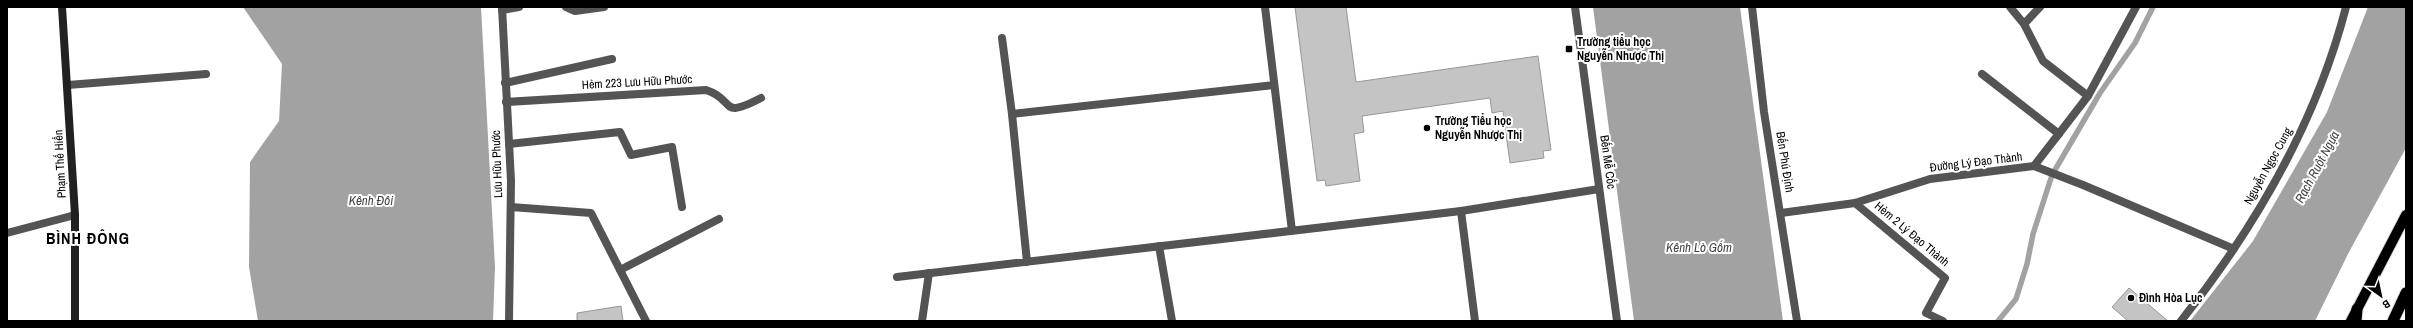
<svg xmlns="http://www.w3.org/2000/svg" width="2413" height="328" font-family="'Archivo Narrow',sans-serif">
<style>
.water{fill:#a2a2a2}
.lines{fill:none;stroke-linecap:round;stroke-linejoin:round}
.stream{stroke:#a2a2a2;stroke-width:5.5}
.building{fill:#c4c4c4;stroke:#989898}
.primary-casing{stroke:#dbdbdb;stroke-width:12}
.trunk-casing{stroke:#dbdbdb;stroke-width:13}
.service{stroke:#545454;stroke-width:8}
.minor{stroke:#545454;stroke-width:8}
.tertiary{stroke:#545454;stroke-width:8}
.secondary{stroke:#212121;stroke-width:8}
.primary{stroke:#000;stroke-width:10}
.trunk{stroke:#000;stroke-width:11}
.poi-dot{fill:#000;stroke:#fff;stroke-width:1.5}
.labels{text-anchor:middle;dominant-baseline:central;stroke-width:4;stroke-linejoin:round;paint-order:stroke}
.poi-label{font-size:12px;font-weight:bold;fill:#000;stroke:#fff;text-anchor:start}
.street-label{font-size:12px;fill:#000;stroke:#fff}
.water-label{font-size:13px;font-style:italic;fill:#434343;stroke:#fff}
.district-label{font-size:16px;font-weight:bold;letter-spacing:1px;fill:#000;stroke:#fff}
</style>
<rect width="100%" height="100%" fill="#fff"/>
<path class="water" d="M 243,7 L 481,7 L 495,267 L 493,321 L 258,321 L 249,267 L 250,162 L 279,121 L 282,64 Z
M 1593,7 L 1740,7 L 1783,321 L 1634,321 Z
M 2368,7 L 2406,7 L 2406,148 L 2349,252 L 2315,321 L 2190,321 L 2253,241 L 2327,112 Z"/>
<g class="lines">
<path class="stream" d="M 1998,321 L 2016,299 L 2027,264 L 2033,234 L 2052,175 L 2100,93 L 2135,43 L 2153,7"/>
</g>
<path class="building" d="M 1295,7 L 1346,7 L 1356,82 L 1538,56 L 1551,150 L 1543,151 L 1544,158 L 1510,163 L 1503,111 L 1492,113 L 1490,98 L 1362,116 L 1364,132 L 1354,134 L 1360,181 L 1326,186 L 1325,180 L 1317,181 Z
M 2129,288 L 2168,321 L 2128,321 L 2112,307 Z
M 621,306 L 623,321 L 577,321 L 577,313 Z"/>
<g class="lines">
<defs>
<path id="primary" d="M 2351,321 L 2406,215"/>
<path id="trunk" d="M 2356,321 L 2357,309
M 2393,321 L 2406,293"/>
</defs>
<use href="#primary" class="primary-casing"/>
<use href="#trunk" class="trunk-casing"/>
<path class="service" d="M 2010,7 L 2024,24 L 2043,61 L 2088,96
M 2024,24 L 2040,7
M 1982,74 L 2059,134
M 1012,114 L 1274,85
M 1855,203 L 1945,278 L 1926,313 L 1943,321
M 1461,211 L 1475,321
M 1159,246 L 1172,321
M 620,270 L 719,219
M 922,321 L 929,273"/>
<path class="minor" d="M 566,7 L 575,11 L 604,7
M 1265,7 L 1292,231
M 502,10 L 519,7
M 1002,38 L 1012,114 L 1027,262
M 505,83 L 612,59
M 68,85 L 206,74
M 506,102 L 706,90 C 737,100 718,120 761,98
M 509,144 L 620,132 L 631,155 L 672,147 L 682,207
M 2034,166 L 2088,96 L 2136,7
M 511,207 L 591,213 L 646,321
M 1781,213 L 1855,203 L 1930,179 L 2034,166 L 2083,185 L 2234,249
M 7,233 L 75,215
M 897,277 L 1461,211 L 1599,189
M 2181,321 C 2255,228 2316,123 2346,7"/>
<path class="tertiary" d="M 502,7 L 511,181 L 509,321
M 1575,7 L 1617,321
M 1752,7 L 1764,112 L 1797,321"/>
<path class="secondary" d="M 62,7 L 75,215 L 75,321"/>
<use href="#primary" class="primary"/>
<use href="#trunk" class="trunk"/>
</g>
<g class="poi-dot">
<rect x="1565" y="45" width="8" height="8" rx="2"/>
<circle cx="1427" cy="128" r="4"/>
<circle cx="2131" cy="298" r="4"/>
</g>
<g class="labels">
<g class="poi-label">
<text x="1577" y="42">Trường tiểu học<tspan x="1577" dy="14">Nguyễn Nhược Thị</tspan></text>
<text x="1435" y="121">Trường Tiểu học<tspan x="1435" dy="14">Nguyễn Nhược Thị</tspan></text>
<text x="2139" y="298">Đình Hòa Lục</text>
</g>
<g class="street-label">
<text transform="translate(637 82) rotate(-3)">Hẻm 223 Lưu Hữu Phước</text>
<text transform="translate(1608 162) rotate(82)">Bến Mễ Cốc</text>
<text transform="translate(1785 162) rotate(81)">Bến Phú Định</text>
<text transform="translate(1976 162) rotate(-7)">Đường Lý Đạo Thành</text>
<text transform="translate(60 164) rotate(-93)">Phạm Thế Hiển</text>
<text transform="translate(497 164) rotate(-92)">Lưu Hữu Phước</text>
<text transform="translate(2268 166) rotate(-61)">Nguyễn Ngọc Cung</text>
<text transform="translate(1912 234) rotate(40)">Hẻm 2 Lý Đạo Thành</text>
</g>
<g class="water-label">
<text transform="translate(2317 167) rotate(-62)">Rạch Ruột Ngựa</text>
<text x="371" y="200">Kênh Đôi</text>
<text x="1699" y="247">Kênh Lò Gốm</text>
</g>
<g class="district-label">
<text x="88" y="238">BÌNH ĐÔNG</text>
</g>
</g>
<rect width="2413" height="328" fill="none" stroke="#000000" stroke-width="16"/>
<g transform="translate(2381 296) rotate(147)" stroke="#ffffff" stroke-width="3" paint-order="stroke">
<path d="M0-3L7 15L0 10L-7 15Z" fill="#000000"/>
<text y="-6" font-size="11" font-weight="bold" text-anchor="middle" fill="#000000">B</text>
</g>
</svg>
